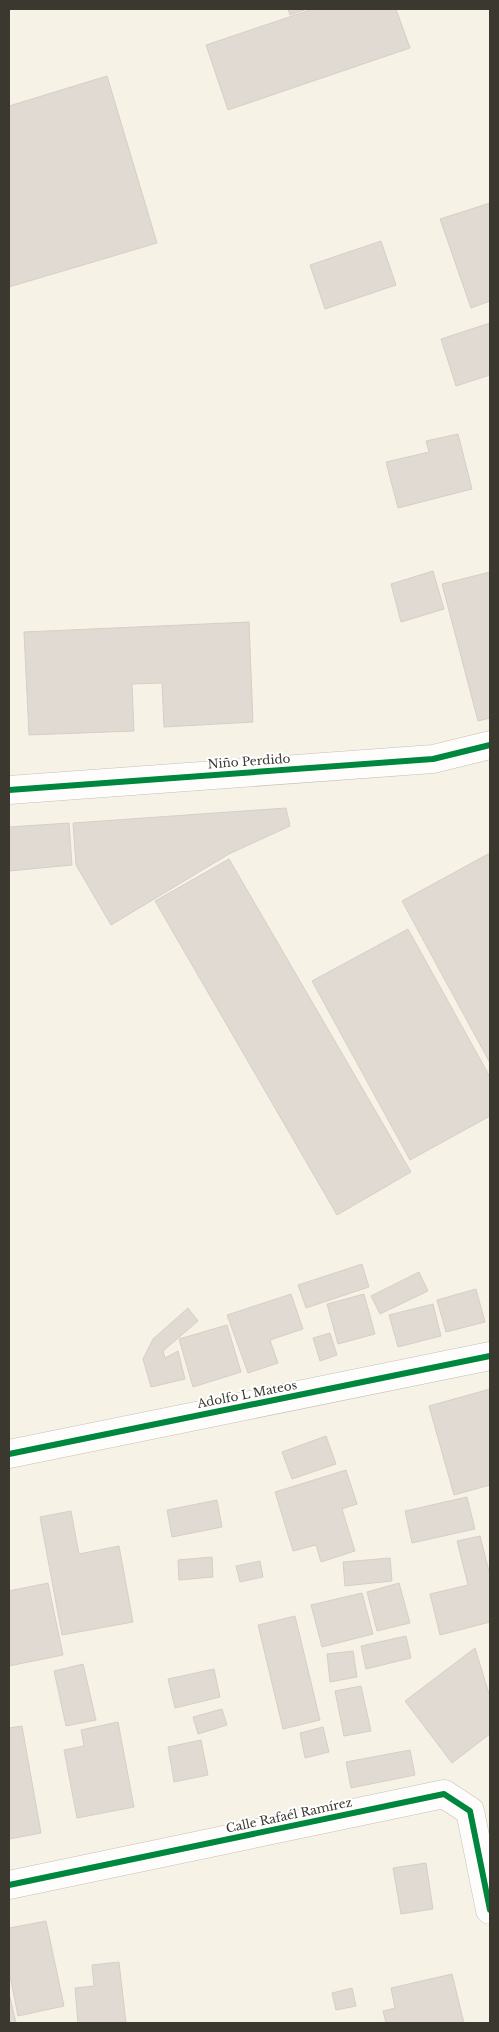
<svg xmlns="http://www.w3.org/2000/svg" width="499" height="2032" font-family="'Libre Baskerville',serif">
<style>
.building{fill:#e1dad3;stroke:#d6cfc8}
.lines{fill:none;stroke-linecap:round;stroke-linejoin:round}
.minor-casing{stroke:#c3c0b7;stroke-width:29}
.minor{stroke:#fefdfb;stroke-width:28}
.cycleway-casing{stroke:#fff;stroke-width:9}
.cycleway{stroke:#00873e;stroke-width:6}
.labels{text-anchor:middle;dominant-baseline:central;stroke-width:4;stroke-linejoin:round;paint-order:stroke}
.street-label{font-size:12px;fill:#3a382f;stroke:#fff}
</style>
<rect width="100%" height="100%" fill="#f7f2e6"/>
<path class="building" d="M 288,9 L 307,9 L 290,15 Z
M 313,9 L 396,9 L 410,48 L 228,110 L 206,45 Z
M 107,76 L 157,243 L 9,287 L 9,106 Z
M 490,203 L 490,301 L 471,308 L 440,219 Z
M 381,241 L 396,285 L 325,309 L 310,265 Z
M 490,323 L 490,375 L 456,386 L 441,339 Z
M 458,434 L 472,489 L 398,508 L 386,462 L 429,452 L 426,441 Z
M 433,571 L 444,609 L 401,622 L 391,584 Z
M 490,572 L 490,718 L 478,721 L 442,584 Z
M 249,622 L 253,722 L 164,727 L 162,683 L 132,684 L 134,731 L 29,735 L 24,632 Z
M 286,808 L 290,826 L 229,854 L 111,925 L 76,865 L 73,823 Z
M 69,823 L 72,865 L 9,871 L 9,827 Z
M 490,853 L 490,1063 L 402,901 Z
M 229,859 L 411,1172 L 337,1215 L 155,901 Z
M 408,929 L 490,1077 L 490,1116 L 410,1160 L 312,981 Z
M 362,1264 L 369,1287 L 306,1308 L 298,1285 Z
M 419,1272 L 428,1291 L 380,1314 L 371,1296 Z
M 476,1289 L 485,1322 L 446,1332 L 437,1300 Z
M 291,1294 L 303,1329 L 270,1340 L 278,1363 L 248,1373 L 227,1315 Z
M 364,1294 L 375,1334 L 338,1344 L 327,1304 Z
M 433,1304 L 441,1336 L 398,1347 L 389,1315 Z
M 188,1308 L 198,1321 L 163,1351 L 165,1358 L 178,1351 L 185,1379 L 151,1387 L 143,1359 L 153,1339 Z
M 227,1325 L 241,1372 L 193,1387 L 179,1339 Z
M 330,1333 L 337,1355 L 320,1361 L 313,1338 Z
M 490,1389 L 490,1485 L 454,1495 L 429,1406 Z
M 326,1436 L 336,1464 L 292,1479 L 282,1452 Z
M 346,1470 L 357,1504 L 342,1509 L 355,1551 L 321,1562 L 316,1545 L 293,1551 L 275,1492 Z
M 467,1497 L 475,1529 L 412,1543 L 405,1511 Z
M 217,1500 L 222,1527 L 172,1537 L 167,1510 Z
M 71,1511 L 79,1554 L 119,1546 L 133,1622 L 62,1635 L 40,1517 Z
M 480,1536 L 490,1575 L 490,1622 L 440,1635 L 430,1594 L 468,1585 L 457,1541 Z
M 212,1557 L 213,1577 L 179,1580 L 178,1560 Z
M 390,1558 L 392,1581 L 345,1586 L 343,1562 Z
M 260,1561 L 263,1577 L 240,1582 L 236,1566 Z
M 48,1583 L 63,1655 L 9,1666 L 9,1591 Z
M 399,1583 L 410,1623 L 377,1631 L 367,1592 Z
M 362,1593 L 373,1634 L 322,1647 L 311,1605 Z
M 295,1616 L 320,1720 L 283,1729 L 258,1625 Z
M 406,1636 L 411,1658 L 366,1669 L 361,1646 Z
M 475,1648 L 490,1697 L 490,1734 L 452,1763 L 405,1701 Z
M 353,1651 L 357,1677 L 330,1682 L 327,1654 Z
M 83,1664 L 96,1720 L 66,1726 L 54,1671 Z
M 214,1669 L 220,1697 L 175,1708 L 168,1679 Z
M 361,1686 L 371,1731 L 344,1736 L 335,1691 Z
M 222,1709 L 227,1725 L 198,1734 L 193,1717 Z
M 118,1722 L 134,1807 L 77,1818 L 64,1750 L 84,1746 L 81,1730 Z
M 22,1726 L 41,1833 L 9,1839 L 9,1728 Z
M 323,1727 L 329,1752 L 305,1758 L 300,1733 Z
M 201,1740 L 208,1775 L 174,1782 L 168,1747 Z
M 410,1750 L 415,1775 L 351,1788 L 346,1762 Z
M 426,1863 L 433,1909 L 401,1914 L 393,1868 Z
M 46,1921 L 64,2006 L 18,2016 L 9,1971 L 9,1928 Z
M 119,1962 L 126,2023 L 78,2023 L 75,1988 L 94,1986 L 92,1965 Z
M 452,1974 L 464,2023 L 386,2023 L 383,2011 L 395,2008 L 391,1988 Z
M 352,1988 L 356,2006 L 336,2010 L 332,1993 Z
M 9,1993 L 16,2023 L 9,2023 Z"/>
<g class="lines">
<defs>
<path id="minor" d="M 9,790 L 433,759 L 490,745
M 9,1454 L 490,1356
M 9,1885 L 444,1794 L 470,1811 L 490,1910"/>
</defs>
<use href="#minor" class="minor-casing"/>
<use href="#minor" class="minor"/>
<defs>
<path id="cycleway" d="M 9,790 L 433,759 L 490,745
M 9,1454 L 490,1356
M 9,1885 L 444,1794 L 470,1811 L 490,1910"/>
</defs>
<use href="#cycleway" class="cycleway-casing"/>
<use href="#cycleway" class="cycleway"/>
</g>
<g class="labels">
<g class="street-label">
<text transform="translate(249 761) rotate(-4)">Niño Perdido</text>
<text transform="translate(247 1394) rotate(-11)">Adolfo L Mateos</text>
<text transform="translate(289 1815) rotate(-12)">Calle Rafaél Ramírez</text>
</g>
</g>
<rect width="499" height="2032" fill="none" stroke="#3a382f" stroke-width="20"/>
</svg>
